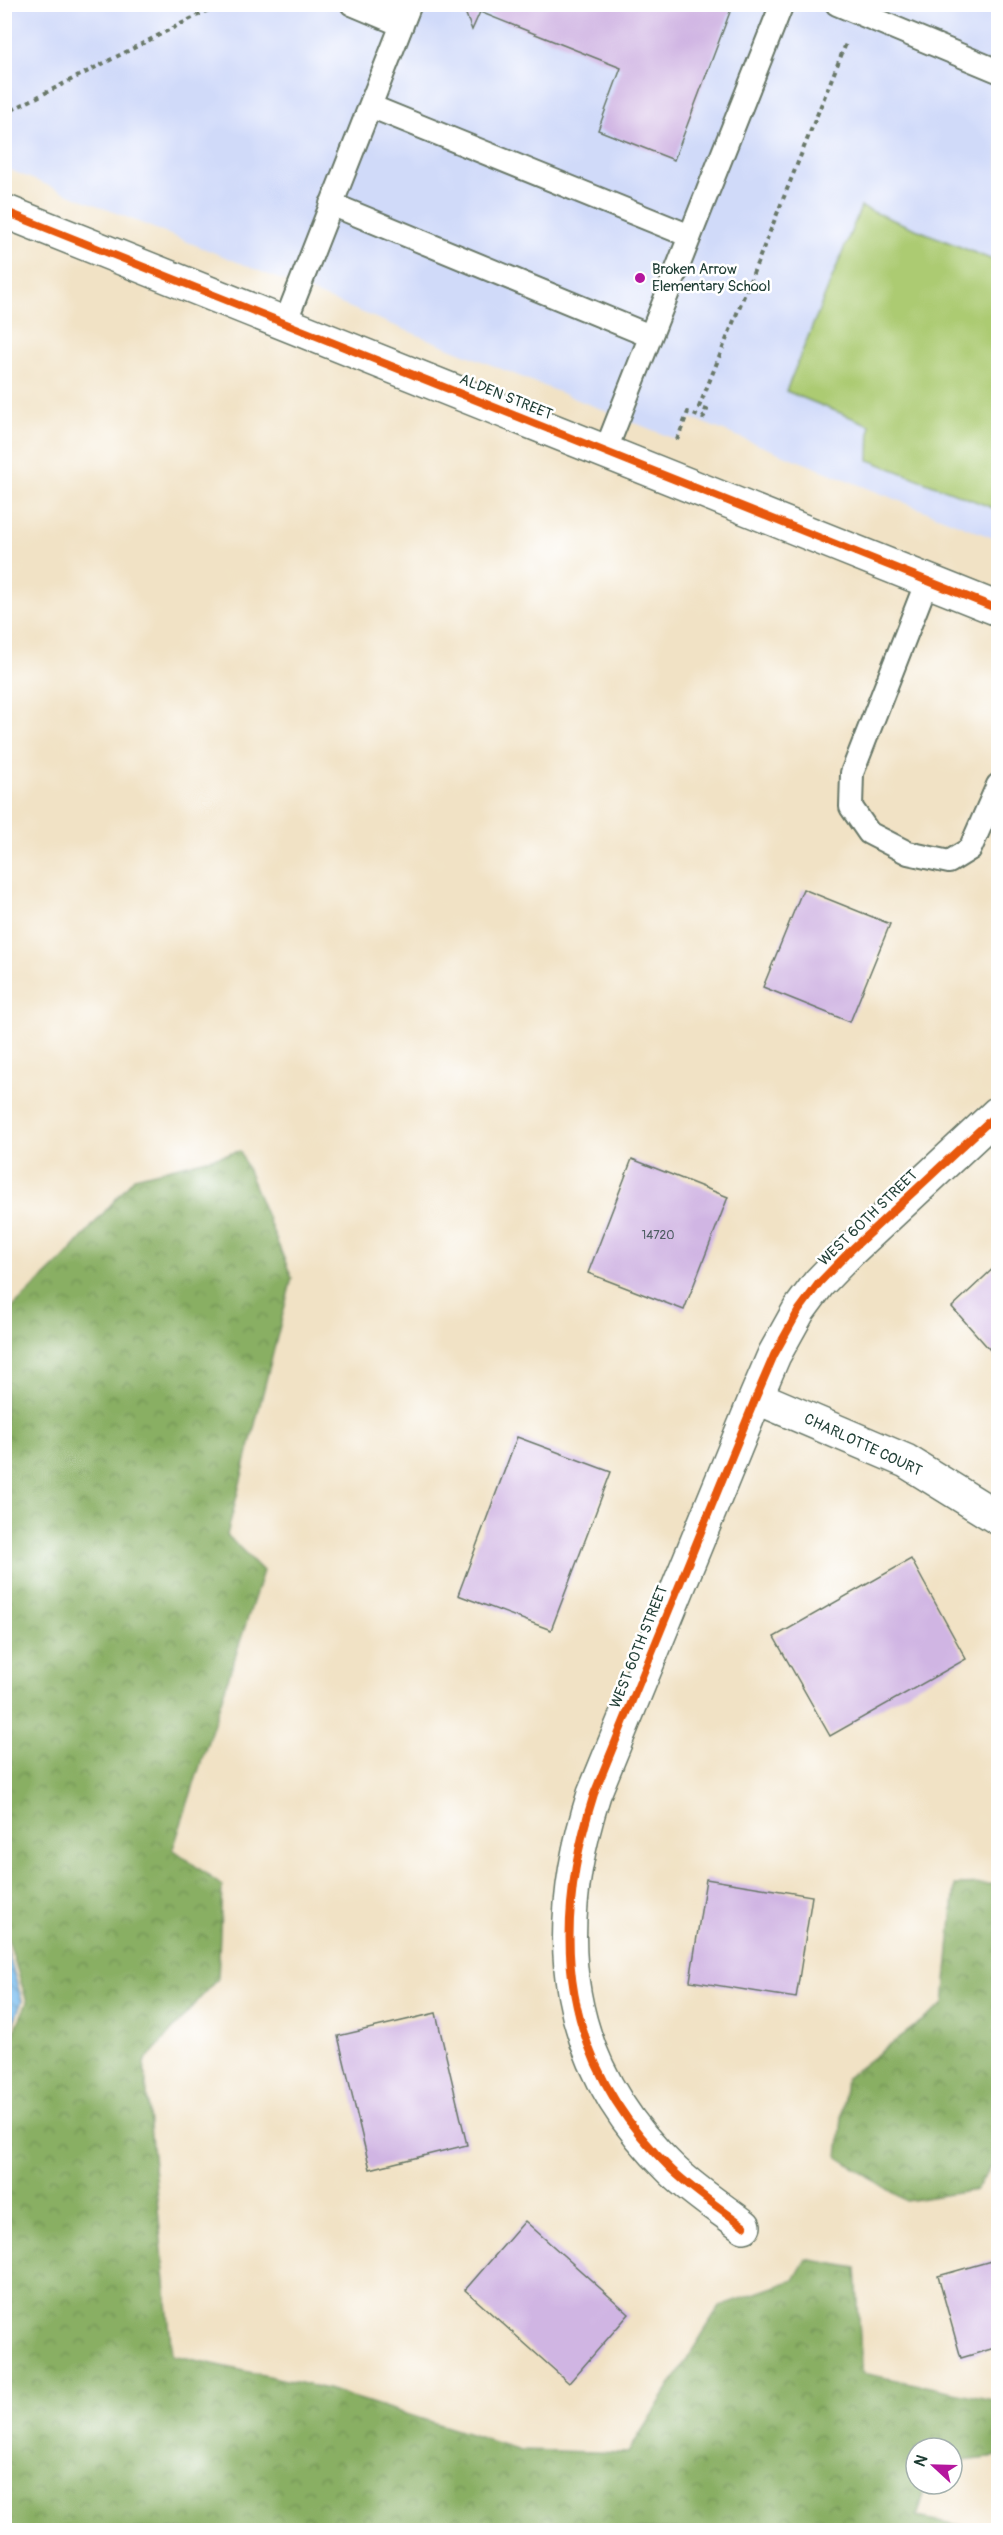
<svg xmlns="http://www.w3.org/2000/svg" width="1003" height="2535" font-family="Pangolin,sans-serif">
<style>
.built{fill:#d0daf9}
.forest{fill:url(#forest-crowns);stroke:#54764c;stroke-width:1.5}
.green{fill:#accb72;stroke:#668453;stroke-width:1.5}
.water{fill:url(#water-waves);stroke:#4c7c91;stroke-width:1.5}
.building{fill:#d0b5e3}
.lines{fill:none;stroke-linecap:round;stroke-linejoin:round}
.service-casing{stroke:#687767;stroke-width:26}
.minor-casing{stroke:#687767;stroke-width:36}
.path{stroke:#687767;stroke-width:4;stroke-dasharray:4.5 4.5;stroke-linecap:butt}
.service{stroke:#fff;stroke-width:22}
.minor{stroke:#fff;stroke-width:33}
.cycleway-casing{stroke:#fff;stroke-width:11}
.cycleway{stroke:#e8590c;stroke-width:8}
.poi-dot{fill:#b5179e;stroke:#fff;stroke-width:2}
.labels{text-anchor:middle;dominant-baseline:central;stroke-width:5;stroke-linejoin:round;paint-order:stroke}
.number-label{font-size:12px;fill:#4b5b60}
.poi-label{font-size:15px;fill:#1f3d34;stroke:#fff;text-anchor:start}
.street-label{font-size:15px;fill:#1f3d34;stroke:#fff}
</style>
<defs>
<pattern id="forest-crowns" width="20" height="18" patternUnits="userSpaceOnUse" patternTransform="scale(1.5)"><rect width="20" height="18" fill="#89af64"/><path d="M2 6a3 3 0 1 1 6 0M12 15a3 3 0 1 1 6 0" fill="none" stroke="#6f9053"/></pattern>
<pattern id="water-waves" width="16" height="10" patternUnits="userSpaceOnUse" patternTransform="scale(1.5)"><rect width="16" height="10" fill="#78bcee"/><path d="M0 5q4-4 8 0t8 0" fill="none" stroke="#629ac2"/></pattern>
</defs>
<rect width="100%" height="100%" fill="#fff"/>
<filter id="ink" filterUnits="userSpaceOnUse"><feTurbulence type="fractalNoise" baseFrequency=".0167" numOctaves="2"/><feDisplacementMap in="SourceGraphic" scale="12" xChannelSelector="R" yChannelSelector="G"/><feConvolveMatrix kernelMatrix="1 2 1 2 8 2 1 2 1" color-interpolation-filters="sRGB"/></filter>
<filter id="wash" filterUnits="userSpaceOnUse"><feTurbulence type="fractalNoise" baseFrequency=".008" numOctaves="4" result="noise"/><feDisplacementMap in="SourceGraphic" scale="24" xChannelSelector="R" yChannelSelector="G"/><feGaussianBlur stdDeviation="1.35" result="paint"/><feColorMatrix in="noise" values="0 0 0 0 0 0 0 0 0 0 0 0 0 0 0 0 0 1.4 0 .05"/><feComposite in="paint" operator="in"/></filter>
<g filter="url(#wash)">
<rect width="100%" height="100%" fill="#f1e2c5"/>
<path class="built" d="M 4,5 L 998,5 L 998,540 L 691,418 L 677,440 L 5,168 Z"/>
<path class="forest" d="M 240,1151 L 292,1278 L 227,1535 L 263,1571 L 173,1849 L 222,1886 L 218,1978 L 144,2062 L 172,2355 L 327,2389 L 520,2450 L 628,2453 L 720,2306 L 794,2280 L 806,2259 L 856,2268 L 862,2373 L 998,2401 L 998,2457 L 952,2462 L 952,2448 L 916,2448 L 916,2484 L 927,2484 L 917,2517 L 984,2530 L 5,2530 L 4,2057 L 27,2002 L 4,1926 L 5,1315 L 66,1256 L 135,1177 Z
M 998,1884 L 998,2156 L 976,2190 L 906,2201 L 838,2157 L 846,2078 L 944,2004 L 955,1885 Z"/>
<path class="green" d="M 861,207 L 998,262 L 998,510 L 869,460 L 870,425 L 786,391 Z"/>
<path class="water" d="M 5,1943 L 22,2001 L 5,2044 L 4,2044 Z"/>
<g id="blocks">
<path class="building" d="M 462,4 L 733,4 L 674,160 L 598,130 L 621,68 L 480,12 L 472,30 Z
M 803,889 L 890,924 L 850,1022 L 763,987 Z
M 632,1159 L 728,1197 L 684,1310 L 588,1273 Z
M 998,1264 L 998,1359 L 952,1307 Z
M 517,1437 L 611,1472 L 551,1630 L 458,1595 Z
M 911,1559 L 966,1659 L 830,1736 L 774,1637 Z
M 706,1879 L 812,1896 L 796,1998 L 690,1981 Z
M 436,2013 L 467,2145 L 370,2169 L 338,2036 Z
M 525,2221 L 629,2314 L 569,2383 L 465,2290 Z
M 998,2259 L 998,2347 L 961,2358 L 938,2276 Z"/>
</g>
</g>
<g filter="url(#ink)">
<use href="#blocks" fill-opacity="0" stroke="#687767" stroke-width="1.5"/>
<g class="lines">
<defs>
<path id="service" d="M 352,4 L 402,25
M 837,4 L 998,71
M 370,106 L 690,236 L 782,4
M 331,204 L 650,336
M 285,323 L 410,4
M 605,452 L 690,236
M 927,581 L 852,773 L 851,807 L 869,833 L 908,853 L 949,862 L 970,849 L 998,785"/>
<path id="minor" d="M 4,211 L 998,609
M 756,1397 L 906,1461 L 998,1518
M 744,2226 C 720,2208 694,2191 672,2170 C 561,2063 549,1935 594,1794 L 756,1397 L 774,1355 L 799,1310 L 819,1283 L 850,1251 L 998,1113"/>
</defs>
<use href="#service" class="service-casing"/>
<use href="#minor" class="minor-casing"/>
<path class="path" d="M 4,114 L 220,4
M 677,440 L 688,412 L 703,418 L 707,410 L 699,407 L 847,41"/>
<use href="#service" class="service"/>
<use href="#minor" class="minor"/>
<defs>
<path id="cycleway" d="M 4,211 L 998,609
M 744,2226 C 720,2208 694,2191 672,2170 C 561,2063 549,1935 594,1794 L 756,1397 L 774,1355 L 799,1310 L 819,1283 L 850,1251 L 998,1113"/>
</defs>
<use href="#cycleway" class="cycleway-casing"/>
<use href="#cycleway" class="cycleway"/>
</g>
</g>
<circle class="poi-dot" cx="640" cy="278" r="6"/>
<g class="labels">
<g class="number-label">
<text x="658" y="1235">14720</text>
</g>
<g class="poi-label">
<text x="652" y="269">Broken Arrow<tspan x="652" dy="17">Elementary School</tspan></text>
</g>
<g class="street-label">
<text transform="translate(506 397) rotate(22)">ALDEN STREET</text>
<text transform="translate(868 1218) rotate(-44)">WEST 60TH STREET</text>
<text transform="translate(863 1445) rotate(25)">CHARLOTTE COURT</text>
<text transform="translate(639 1647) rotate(-68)">WEST 60TH STREET</text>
</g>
</g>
<rect width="1003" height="2535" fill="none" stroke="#fff" stroke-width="24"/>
<g transform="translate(934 2466) rotate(292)"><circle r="28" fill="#ffffff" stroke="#a5b1ae" stroke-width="1.5"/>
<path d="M0-4.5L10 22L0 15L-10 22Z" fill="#b5179e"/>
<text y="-9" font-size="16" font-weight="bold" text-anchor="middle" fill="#1f3d34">N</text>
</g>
</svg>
